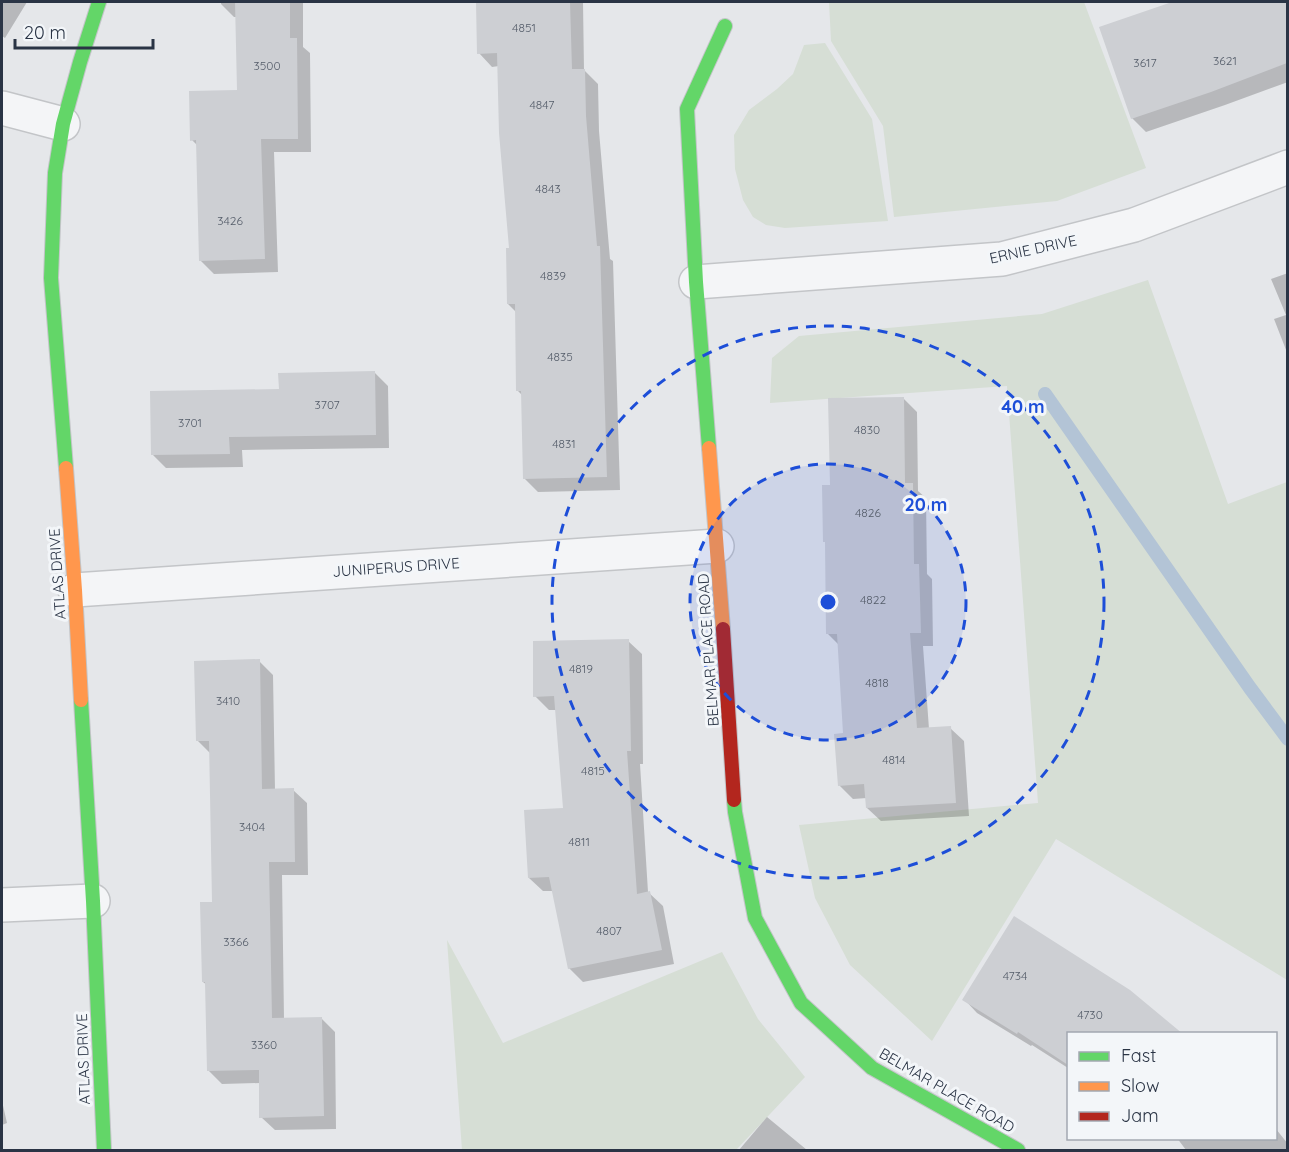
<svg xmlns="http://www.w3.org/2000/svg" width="1289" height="1152" font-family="Quicksand,sans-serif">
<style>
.green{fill:#d6ded5}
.shadow{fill:#0003}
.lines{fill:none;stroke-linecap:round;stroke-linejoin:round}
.stream{stroke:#b3c4d6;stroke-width:14}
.building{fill:#cdcfd3}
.street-casing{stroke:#c3c5c8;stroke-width:36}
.fast-casing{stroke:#c3c5c8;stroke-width:16}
.slow-casing{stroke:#c3c5c8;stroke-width:16}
.jam-casing{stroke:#c3c5c8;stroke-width:16}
.street{stroke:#f4f5f7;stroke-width:33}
.fast{stroke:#63d668;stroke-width:14}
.slow{stroke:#ff974d;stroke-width:14}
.jam{stroke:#b3261e;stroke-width:14}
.ring{fill:none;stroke:#1d4ed8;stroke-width:3;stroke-dasharray:10 8}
.labels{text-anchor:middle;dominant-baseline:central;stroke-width:6;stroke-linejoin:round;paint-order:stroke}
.number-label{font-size:12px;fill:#545c69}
.street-label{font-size:15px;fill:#2a3445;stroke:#f3f6f9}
.centre{fill:#1d4ed8;stroke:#f3f6f9;stroke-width:3}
.ring-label{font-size:18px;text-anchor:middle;font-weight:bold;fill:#1d4ed8;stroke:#f3f6f9;stroke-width:6;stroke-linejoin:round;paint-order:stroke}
</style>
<rect width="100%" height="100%" fill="#e5e7ea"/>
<path class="green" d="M 829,2 L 1084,2 L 1146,168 L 1057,201 L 894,217 L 883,126 L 831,41 Z
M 825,43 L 872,119 L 888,221 L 785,228 L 766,225 L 753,217 L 743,200 L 735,169 L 734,135 L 749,110 L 777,89 L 793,74 L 804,45 Z
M 1148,280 L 1228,504 L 1287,482 L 1287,980 L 1056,839 L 932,1041 L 850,965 L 815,898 L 799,825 L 1038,803 L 1007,386 L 770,403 L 772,358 L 799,336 L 1042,314 Z
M 447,940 L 503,1043 L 722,952 L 758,1019 L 805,1077 L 736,1150 L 462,1150 Z"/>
<path class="shadow" d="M 2,2 L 27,2 L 5,38 L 2,36 Z
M 221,2 L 303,2 L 303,47 L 310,53 L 311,152 L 274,152 L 278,272 L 214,274 L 200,260 L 197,145 L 192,140 L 238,91 L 237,17 L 234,17 L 221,4 Z
M 478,2 L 583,2 L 584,70 L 598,84 L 599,131 L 610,259 L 613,261 L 620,490 L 538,492 L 524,478 L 523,396 L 518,391 L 516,312 L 508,304 L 511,249 L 499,66 L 492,67 L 479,53 Z
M 1176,2 L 1288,2 L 1288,82 L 1225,105 L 1146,132 L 1132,118 L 1101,28 Z
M 1288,273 L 1288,355 L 1274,319 L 1286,315 L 1271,279 Z
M 374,372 L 388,386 L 389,448 L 242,450 L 243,467 L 166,468 L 153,455 L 280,390 Z
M 903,398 L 917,412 L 918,491 L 926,498 L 927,574 L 932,579 L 933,646 L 923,646 L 929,729 L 950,728 L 964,741 L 969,816 L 881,821 L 867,808 L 867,798 L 853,799 L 839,785 L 844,735 L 839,645 L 828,634 L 832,486 Z
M 628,641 L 642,654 L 643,764 L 640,764 L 648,892 L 663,906 L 674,964 L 583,982 L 569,968 L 553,891 L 543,891 L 529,878 L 564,809 L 557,710 L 549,710 L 535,696 Z
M 259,661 L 273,675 L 275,790 L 293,790 L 307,803 L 308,875 L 282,875 L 284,1019 L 321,1018 L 335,1032 L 336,1129 L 275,1130 L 261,1117 L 260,1083 L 222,1084 L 208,1070 L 207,985 L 203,982 L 213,903 L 211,754 L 197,740 Z
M 964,999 L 1068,1034 L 1068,1068 L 1032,1045 L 1031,1046 L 977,1013 Z
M 2,1101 L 7,1123 L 2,1125 Z
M 767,1117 L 807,1150 L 739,1150 Z
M 1276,1129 L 1288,1144 L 1288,1150 L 1186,1150 L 1177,1138 L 1276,1138 Z"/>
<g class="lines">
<path class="stream" d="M 1045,394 L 1250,688 L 1288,739"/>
</g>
<path class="building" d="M 235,2 L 290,2 L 290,38 L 297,38 L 298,139 L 261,139 L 265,259 L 199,261 L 196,140 L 190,141 L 189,91 L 237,90 Z
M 476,2 L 570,2 L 572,69 L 585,69 L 586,116 L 597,246 L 600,246 L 607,477 L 523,479 L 521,391 L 516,391 L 515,304 L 507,304 L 506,248 L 509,248 L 499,133 L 497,53 L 477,54 Z
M 1172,2 L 1287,2 L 1287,63 L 1211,92 L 1131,119 L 1099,27 Z
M 375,371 L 376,435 L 229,437 L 230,454 L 151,455 L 150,391 L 279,389 L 278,373 Z
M 904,397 L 905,483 L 913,483 L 914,564 L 919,564 L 921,633 L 910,633 L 917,728 L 951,726 L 956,803 L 866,808 L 864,784 L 838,786 L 834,734 L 843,733 L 837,634 L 826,634 L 825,542 L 823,542 L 822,485 L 830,485 L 828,398 Z
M 629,639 L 631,751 L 627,751 L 637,894 L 650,891 L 662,950 L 568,969 L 549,877 L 528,878 L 524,810 L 563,808 L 554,696 L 533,697 L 533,641 Z
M 260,659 L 262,789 L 294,788 L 295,862 L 269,862 L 272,1018 L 322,1017 L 324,1116 L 259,1118 L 259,1070 L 207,1071 L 205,982 L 202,982 L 200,902 L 212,902 L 209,741 L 196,741 L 194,661 Z
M 1014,916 L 1130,990 L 1183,1034 L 1068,1034 L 1068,1065 L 1018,1032 L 1017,1034 L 962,1000 Z"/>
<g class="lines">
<defs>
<path id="street" d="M 2,108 L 63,124
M 696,282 L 1002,259 L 1134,225 L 1288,167
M 75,590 L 717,546
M 2,905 L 93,901"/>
<path id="fast" d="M 709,448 L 696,282 L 687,109 L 725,26
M 66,468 L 51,278 L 55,173 L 63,124 L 80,62 L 99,2
M 81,700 L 93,901 L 104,1150
M 734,800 L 735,812 L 755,918 L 801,1003 L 872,1068 L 1018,1150"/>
<path id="slow" d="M 709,448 L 723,629
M 66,468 L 75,590 L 81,700"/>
<path id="jam" d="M 723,629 L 734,800"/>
</defs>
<use href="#street" class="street-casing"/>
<use href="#fast" class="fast-casing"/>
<use href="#slow" class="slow-casing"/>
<use href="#jam" class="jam-casing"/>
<use href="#street" class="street"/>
<use href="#fast" class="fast"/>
<use href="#slow" class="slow"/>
<use href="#jam" class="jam"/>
</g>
<circle cx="828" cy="602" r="138" fill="#1d4ed8" fill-opacity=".12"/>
<g class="ring">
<circle cx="828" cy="602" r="138"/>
<circle cx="828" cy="602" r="276"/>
</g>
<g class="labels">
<g class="number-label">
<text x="524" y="27">4851</text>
<text x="1225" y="60">3621</text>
<text x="1145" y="62">3617</text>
<text x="267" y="65">3500</text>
<text x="542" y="104">4847</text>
<text x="548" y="188">4843</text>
<text x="230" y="220">3426</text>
<text x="553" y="275">4839</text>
<text x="560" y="356">4835</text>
<text x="327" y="404">3707</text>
<text x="190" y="422">3701</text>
<text x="867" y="429">4830</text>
<text x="564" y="443">4831</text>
<text x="868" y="512">4826</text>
<text x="873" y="599">4822</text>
<text x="581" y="668">4819</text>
<text x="877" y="682">4818</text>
<text x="228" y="700">3410</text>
<text x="894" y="759">4814</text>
<text x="593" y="770">4815</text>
<text x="252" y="826">3404</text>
<text x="579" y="841">4811</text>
<text x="609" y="930">4807</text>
<text x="236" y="941">3366</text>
<text x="1015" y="975">4734</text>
<text x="1090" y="1014">4730</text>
<text x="264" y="1044">3360</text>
</g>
<g class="street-label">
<text transform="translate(1033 249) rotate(-12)">ERNIE DRIVE</text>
<text transform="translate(396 567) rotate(-4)">JUNIPERUS DRIVE</text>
<text transform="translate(57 574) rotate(-94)">ATLAS DRIVE</text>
<text transform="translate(708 650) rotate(-94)">BELMAR PLACE ROAD</text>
<text transform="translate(83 1059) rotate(-92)">ATLAS DRIVE</text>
<text transform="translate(947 1090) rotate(30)">BELMAR PLACE ROAD</text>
</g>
</g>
<circle cx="828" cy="602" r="9" class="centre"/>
<g class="ring-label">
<text x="1023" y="413">40 m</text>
<text x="926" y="511">20 m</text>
</g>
<rect width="1289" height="1152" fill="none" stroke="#2a3445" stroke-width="6"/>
<rect x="1067" y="1032" width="210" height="108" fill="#f3f6f9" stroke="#a3a8b1" stroke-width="1.5"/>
<rect x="1079" y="1052" width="30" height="9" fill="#63d668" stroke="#a3a8b1" stroke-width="1.5"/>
<text x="1121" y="1062" font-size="18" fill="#2a3445">Fast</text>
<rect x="1079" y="1082" width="30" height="9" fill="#ff974d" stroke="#a3a8b1" stroke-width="1.5"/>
<text x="1121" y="1092" font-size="18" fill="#2a3445">Slow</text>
<rect x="1079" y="1112" width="30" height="9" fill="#b3261e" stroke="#a3a8b1" stroke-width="1.5"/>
<text x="1121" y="1122" font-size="18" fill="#2a3445">Jam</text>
<path d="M15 39v9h138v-9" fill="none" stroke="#2a3445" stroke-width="3"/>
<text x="24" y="39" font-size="18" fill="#2a3445" stroke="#f3f6f9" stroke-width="4.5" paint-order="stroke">20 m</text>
</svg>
